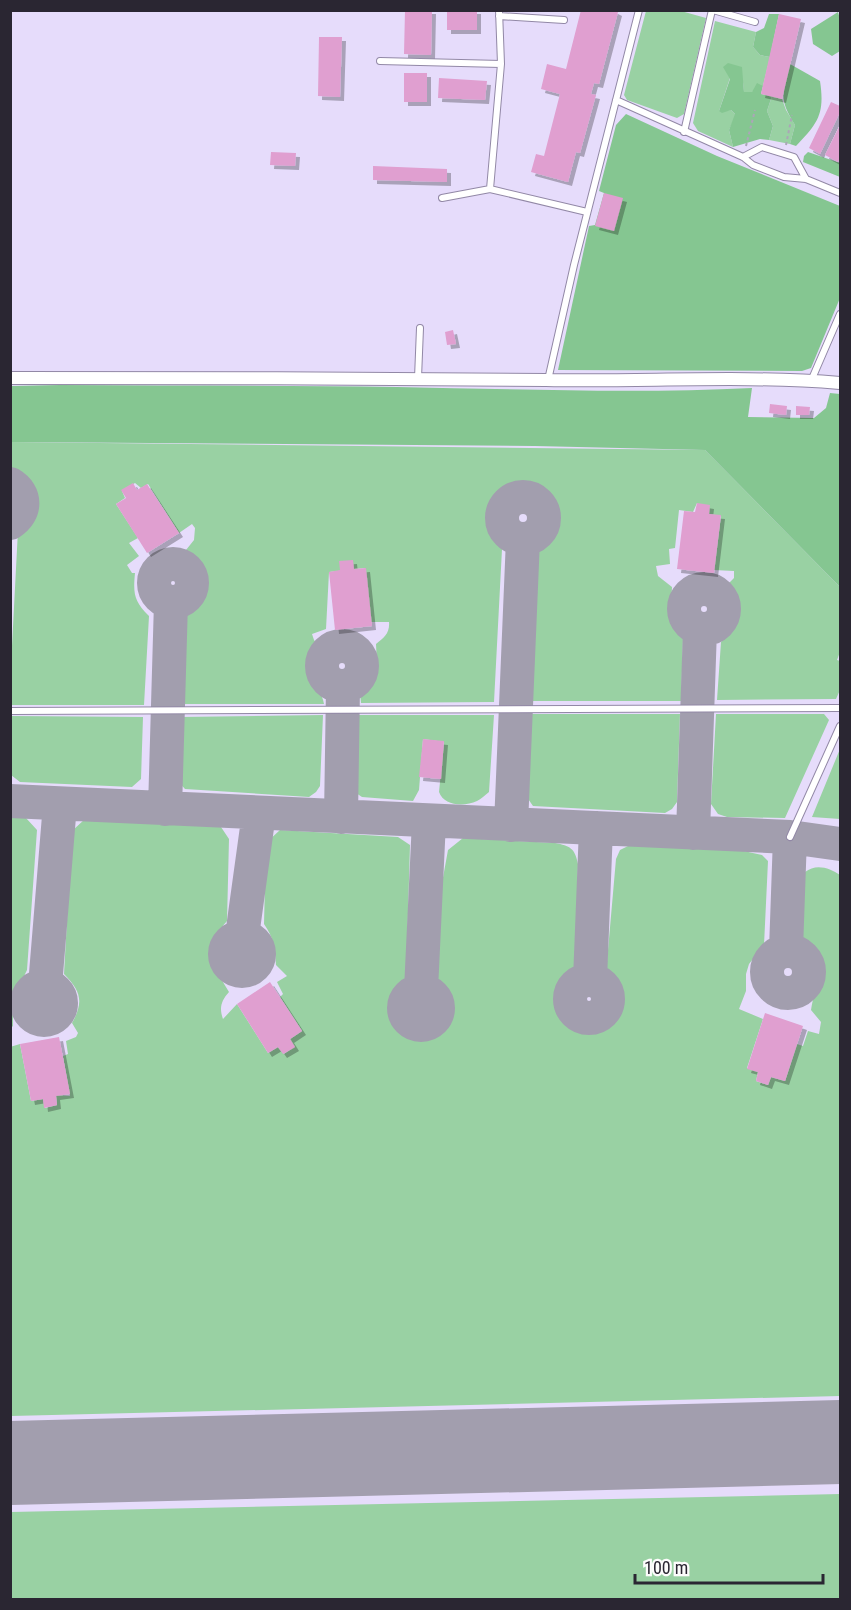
<svg xmlns="http://www.w3.org/2000/svg" width="851" height="1610" font-family="'Roboto Condensed',sans-serif">
<style>
.built{fill:#e6dcfb}
.green{fill:#99d1a3}
.forest{fill:#85c691}
.lines{fill:none;stroke-linecap:round;stroke-linejoin:round}
.taxiway{stroke:#a29eae;stroke-width:34}
.runway{stroke:#a29eae;stroke-width:84}
.building{fill:#e09fd0;filter:url(#shadow)}
.lane-casing{stroke:#9288a6;stroke-width:8}
.street-casing{stroke:#9288a6;stroke-width:14}
.path{stroke:#aba6b7;stroke-width:2;stroke-dasharray:3 3;stroke-linecap:butt}
.lane{stroke:#fff;stroke-width:6}
.street{stroke:#fff;stroke-width:12}
</style>
<defs>
<filter id="shadow"><feDropShadow dx="4" dy="4" stdDeviation="0" flood-color="#0004"/></filter>
</defs>
<rect width="100%" height="100%" fill="#f1ebff"/>
<path class="built" d="M 11,11 L 840,11 L 840,1599 L 11,1599 Z"/>
<path class="green" d="M 646,11 L 681,11 L 706,18 L 684,114 L 677,118 L 627,100 L 624,95 Z
M 715,21 L 756,32 L 753,47 L 760,55 L 770,57 L 763,86 L 752,92 L 744,92 L 743,82 L 730,78 L 719,111 L 731,110 L 736,115 L 729,130 L 733,147 L 698,131 L 693,123 Z
M 772,96 L 782,99 L 786,110 L 795,125 L 790,144 L 769,140 L 773,126 L 767,111 Z
M 11,442 L 705,450 L 840,587 L 840,652 L 837,660 L 840,661 L 840,690 L 836,699 L 717,700 L 721,642 L 735,625 L 738,612 L 735,596 L 728,584 L 734,578 L 734,571 L 714,570 L 721,516 L 709,514 L 697,503 L 693,512 L 679,510 L 675,548 L 669,549 L 670,564 L 656,566 L 658,576 L 672,587 L 671,610 L 674,626 L 683,639 L 681,701 L 531,701 L 538,545 C 556,528 556,498 528,491 L 528,486 L 516,487 L 515,492 C 483,497 489,526 506,544 L 502,549 L 494,702 L 361,703 L 360,692 L 370,688 L 377,666 L 376,644 C 384,638 390,633 389,622 L 371,622 L 365,568 L 329,572 L 326,629 L 312,634 L 314,640 L 317,644 C 310,656 305,668 312,682 C 317,692 322,692 324,704 L 182,704 L 185,618 L 201,599 L 202,588 L 196,568 L 186,550 L 194,540 L 195,528 L 192,524 L 179,533 L 148,484 L 141,488 L 135,483 L 122,491 L 125,498 L 116,504 L 138,538 L 129,543 L 139,556 L 127,565 L 132,573 L 135,573 C 133,594 134,601 149,616 L 144,705 L 11,705 L 11,665 L 18,530 C 34,511 36,490 11,478 Z
M 529,714 L 680,714 L 677,802 L 672,809 L 665,813 L 533,806 L 524,793 Z
M 716,714 L 824,714 L 829,720 L 785,818 L 727,817 L 718,814 L 711,804 Z
M 323,715 L 320,786 L 316,792 L 309,797 L 185,789 L 176,779 L 180,717 Z
M 358,715 L 494,715 L 489,792 C 485,795 481,799 477,801 C 464,807 444,806 439,792 L 444,742 L 423,739 L 419,790 L 413,801 L 362,797 L 356,793 L 355,784 Z
M 11,716 L 143,717 L 141,779 L 132,787 L 20,782 L 11,775 Z
M 840,749 L 840,819 L 812,817 Z
M 11,817 L 26,818 L 37,830 L 27,970 L 13,999 L 13,1026 L 11,1028 Z
M 85,819 L 221,827 L 229,839 L 227,921 L 215,935 L 211,944 L 210,955 L 215,969 L 229,992 C 221,1001 219,1008 223,1019 L 237,1004 L 268,1053 L 278,1047 L 284,1054 L 294,1047 L 290,1039 L 302,1031 L 280,997 L 283,994 L 277,982 L 287,976 L 276,965 C 275,949 274,938 264,924 L 266,843 L 280,830 L 398,837 L 410,845 L 406,981 C 381,997 388,1025 414,1034 L 414,1038 L 427,1038 L 428,1034 L 439,1032 C 454,1015 452,998 436,983 L 442,883 L 448,850 L 463,838 L 555,843 C 570,846 575,848 578,864 L 575,972 C 555,993 552,1014 581,1027 L 582,1030 L 595,1032 L 595,1027 C 626,1015 624,996 606,973 L 616,859 L 620,850 L 630,845 L 739,850 L 762,855 L 768,861 L 764,945 L 749,964 L 746,974 L 746,991 L 739,1009 L 763,1019 L 747,1068 L 758,1072 L 756,1081 L 768,1085 L 771,1077 L 785,1081 L 797,1044 L 803,1046 L 808,1031 L 819,1034 L 821,1022 L 811,1010 C 816,982 822,971 801,948 L 805,872 C 816,863 830,868 840,875 L 840,1396 L 11,1416 L 10,1047 L 20,1044 L 31,1101 L 43,1099 L 45,1108 L 57,1105 L 56,1095 L 70,1096 L 63,1056 L 68,1054 L 66,1041 L 76,1037 L 78,1033 L 72,1023 C 84,1002 81,991 64,974 L 72,831 Z
M 840,1494 L 840,1599 L 11,1599 L 11,1512 Z"/>
<path class="forest" d="M 838,12 L 840,19 L 840,51 L 832,56 L 813,44 L 811,29 Z
M 769,14 L 779,14 L 770,57 L 760,55 L 753,47 L 756,32 L 764,28 Z
M 728,63 L 742,67 L 744,92 L 752,92 L 757,83 L 763,86 L 761,94 L 772,96 L 767,111 L 773,126 L 769,140 L 760,139 L 733,147 L 729,130 L 735,114 L 731,110 L 722,113 L 719,111 L 730,79 L 723,67 Z
M 790,64 L 820,81 C 825,114 818,123 796,146 L 790,144 L 795,125 C 778,97 783,95 790,64 Z
M 626,114 L 717,156 L 840,206 L 840,298 L 811,368 L 802,371 L 558,370 L 589,226 L 595,225 L 604,193 L 599,191 L 616,125 Z
M 808,152 L 840,163 L 840,177 L 803,162 L 804,156 Z
M 60,385 C 172,386 285,385 397,387 C 515,389 634,394 752,388 L 748,417 L 814,418 L 826,408 L 830,393 L 840,394 L 840,587 L 705,450 L 535,446 L 11,442 L 11,386 Z"/>
<g class="lines">
<path class="taxiway" d="M 10,484 C 27,494 26,513 10,523
M502 518a21 21 0 1 1 42 0a21 21 0 1 1-42 0Z
M154 583a19 19 0 1 1 38 0a19 19 0 1 1-38 0Z
M684 609a20 20 0 1 1 40 0a20 20 0 1 1-40 0Z
M322 666a20 20 0 1 1 40 0a20 20 0 1 1-40 0Z
M 10,801 L 790,837 L 840,844
M 165,809 L 171,602
M 341,817 L 343,687
M 511,825 L 523,539
M 693,833 L 700,629
M 242,936 L 259,813
M225 954a17 17 0 1 1 34 0a17 17 0 1 1-34 0Z
M 786,950 L 790,837
M767 972a21 21 0 1 1 42 0a21 21 0 1 1-42 0Z
M570 999a19 19 0 1 1 38 0a19 19 0 1 1-38 0Z
M 590,980 L 596,828
M27 1003a17 17 0 1 1 34 0a17 17 0 1 1-34 0Z
M 45,986 L 60,804
M 421,990 L 429,821
M404 1008a17 17 0 1 1 34 0a17 17 0 1 1-34 0Z"/>
<path class="runway" d="M 10,1463 L 840,1442"/>
</g>
<path class="building" d="M 405,10 L 432,10 L 431,55 L 404,54 Z
M 447,10 L 477,10 L 477,30 L 447,30 Z
M 581,10 L 614,10 L 618,12 L 599,84 L 594,83 L 591,94 L 596,95 L 580,153 L 576,152 L 568,182 L 531,172 L 536,154 L 544,156 L 560,94 L 541,89 L 547,64 L 566,69 Z
M 779,14 L 801,19 L 782,99 L 761,94 Z
M 319,37 L 342,37 L 340,97 L 318,96 Z
M 404,73 L 427,73 L 427,102 L 404,102 Z
M 439,78 L 487,81 L 485,100 L 438,98 Z
M 831,102 L 840,106 L 840,112 L 820,154 L 809,148 Z
M 840,125 L 840,157 L 838,162 L 825,155 Z
M 271,152 L 296,153 L 295,166 L 270,165 Z
M 373,166 L 447,169 L 447,182 L 373,180 Z
M 604,193 L 623,198 L 614,231 L 595,226 Z
M 453,330 L 456,344 L 447,345 L 445,332 Z
M 770,404 L 787,406 L 786,415 L 769,413 Z
M 796,406 L 810,407 L 809,415 L 796,415 Z
M 133,483 L 137,490 L 147,484 L 179,533 L 147,553 L 116,504 L 126,498 L 121,490 Z
M 697,503 L 710,505 L 709,514 L 721,515 L 714,573 L 677,569 L 684,511 L 695,512 Z
M 353,560 L 354,569 L 366,568 L 372,626 L 335,630 L 329,572 L 340,570 L 339,561 Z
M 423,739 L 444,741 L 441,779 L 419,777 Z
M 270,982 L 302,1031 L 290,1039 L 295,1047 L 283,1054 L 278,1047 L 268,1053 L 237,1004 Z
M 765,1013 L 803,1026 L 785,1081 L 771,1077 L 768,1085 L 756,1081 L 758,1072 L 747,1069 Z
M 59,1037 L 70,1094 L 56,1096 L 57,1105 L 44,1108 L 43,1099 L 31,1101 L 20,1044 Z"/>
<g class="lines">
<defs>
<path id="lane" d="M 713,10 L 755,22
M 499,16 L 564,20
M 380,61 L 501,64
M 616,100 L 743,157 L 753,165 L 784,177 L 806,179 L 840,193
M 684,132 L 712,10
M 743,157 L 762,147 L 794,157 L 806,179
M 490,189 L 501,64 L 499,10
M 442,198 L 490,189 L 587,212
M 418,378 L 420,328
M 548,380 L 574,265 L 639,10
M 811,381 L 840,314
M 10,711 L 840,708
M 790,837 L 840,726"/>
<path id="street" d="M 10,378 C 189,378 367,378 546,380 C 644,382 742,375 840,383"/>
</defs>
<use href="#lane" class="lane-casing"/>
<use href="#street" class="street-casing"/>
<path class="path" d="M 786,145 L 792,115
M 746,146 L 755,110"/>
<use href="#lane" class="lane"/>
<use href="#street" class="street"/>
</g>
<rect width="851" height="1610" fill="none" stroke="#2a2632" stroke-width="24"/>
<path d="M635 1574v9h188v-9" fill="none" stroke="#2a2632" stroke-width="3"/>
<text x="644" y="1574" font-size="18" fill="#2a2632" stroke="#fcfcfc" stroke-width="4.5" paint-order="stroke">100 m</text>
</svg>
